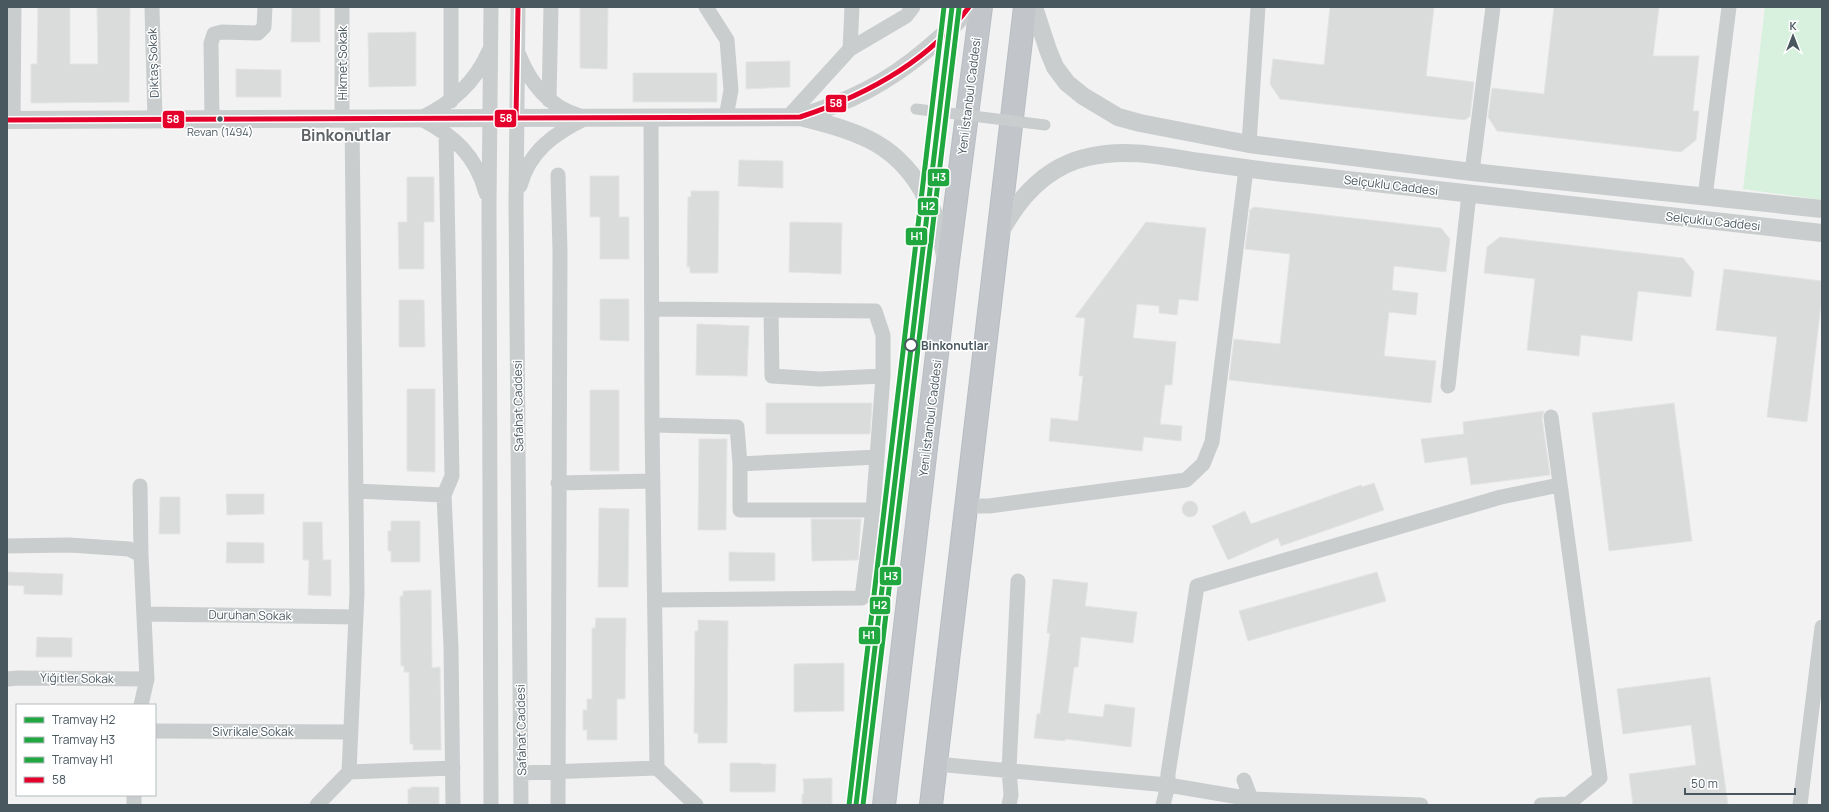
<svg xmlns="http://www.w3.org/2000/svg" width="1829" height="812" font-family="Manrope,sans-serif">
<style>
.green{fill:#d8f1de}
.building{fill:#dadbdb;stroke:#e4e4e5}
.lines{fill:none;stroke-linecap:round;stroke-linejoin:round}
.trunk-casing{stroke:#b7bdc2;stroke-width:24}
.minor{stroke:#cacdce;stroke-width:15}
.tertiary{stroke:#cacdce;stroke-width:18}
.trunk{stroke:#c2c6ca;stroke-width:22}
.pedestrian-bridge{stroke:#cacdce;stroke-width:11}
.bus-1-casing{stroke:#fff;stroke-width:8}
.bus-1{stroke:#e4002b;stroke-width:5}
.tram-1-casing{stroke:#fff;stroke-width:8}
.tram-2-casing{stroke:#fff;stroke-width:8}
.tram-3-casing{stroke:#fff;stroke-width:8}
.tram-1{stroke:#21a73f;stroke-width:5}
.tram-2{stroke:#21a73f;stroke-width:5}
.tram-3{stroke:#21a73f;stroke-width:5}
.bus-dot{fill:#49575f;stroke:#fff;stroke-width:1.5}
.stop-dot{fill:#fff;stroke:#49575f;stroke-width:2}
.labels{text-anchor:middle;dominant-baseline:central;stroke-width:3;stroke-linejoin:round;paint-order:stroke}
.bus-label{font-size:11px;fill:#49575f;stroke:#fff}
.street-label{font-size:12px;fill:#49575f;stroke:#fff}
.stop-label{font-size:12px;font-weight:bold;fill:#49575f;stroke:#fff;text-anchor:start}
.district-label{font-size:16px;font-weight:bold;fill:#5d6266;stroke:#fff}
.line-badge{stroke:#fff;stroke-width:1.5}
.badge-label{font-size:11px;text-anchor:middle;font-weight:bold;fill:#fff}
</style>
<rect width="100%" height="100%" fill="#f3f2f2"/>
<path class="green" d="M 1765,7 L 1822,7 L 1822,200 L 1743,189 Z"/>
<path class="building" d="M 38,7 L 70,7 L 70,64 L 98,64 L 97,7 L 130,7 L 129,102 L 31,103 L 31,64 L 37,64 Z
M 292,7 L 320,7 L 320,42 L 291,42 Z
M 580,7 L 608,7 L 607,69 L 580,68 Z
M 1330,7 L 1434,7 L 1426,76 L 1474,82 L 1470,116 L 1465,120 L 1280,99 L 1270,84 L 1273,59 L 1324,65 Z
M 1554,7 L 1659,7 L 1653,56 L 1699,56 L 1693,111 L 1699,111 L 1696,140 L 1681,152 L 1497,131 L 1488,117 L 1492,88 L 1544,94 Z
M 416,32 L 416,86 L 369,87 L 368,33 Z
M 790,61 L 790,87 L 746,89 L 746,62 Z
M 236,69 L 281,70 L 281,97 L 236,97 Z
M 633,73 L 717,73 L 717,102 L 633,102 Z
M 739,160 L 783,161 L 783,188 L 738,186 Z
M 590,176 L 619,176 L 619,217 L 629,217 L 629,259 L 600,259 L 600,217 L 590,217 Z
M 407,177 L 434,177 L 434,222 L 424,222 L 424,269 L 399,269 L 398,222 L 407,222 Z
M 691,191 L 719,191 L 718,273 L 690,273 L 690,267 L 687,267 L 688,197 L 691,197 Z
M 1254,207 L 1441,228 L 1450,239 L 1446,272 L 1394,266 L 1392,290 L 1418,293 L 1416,315 L 1389,312 L 1384,356 L 1436,361 L 1431,403 L 1229,380 L 1234,339 L 1280,344 L 1290,254 L 1245,249 L 1250,210 Z
M 790,222 L 842,223 L 841,274 L 789,272 Z
M 1146,222 L 1206,228 L 1198,301 L 1179,299 L 1177,315 L 1159,313 L 1159,306 L 1137,304 L 1133,338 L 1176,342 L 1172,385 L 1165,385 L 1160,424 L 1182,426 L 1181,441 L 1144,437 L 1142,451 L 1049,441 L 1051,418 L 1078,421 L 1083,376 L 1079,376 L 1085,318 L 1075,317 Z
M 1500,237 L 1683,258 L 1694,272 L 1691,297 L 1638,291 L 1632,341 L 1581,335 L 1579,356 L 1527,350 L 1535,279 L 1484,273 L 1487,247 Z
M 1724,269 L 1822,281 L 1822,296 L 1807,422 L 1767,417 L 1777,337 L 1716,330 Z
M 600,299 L 629,299 L 629,341 L 600,340 Z
M 399,300 L 424,300 L 425,347 L 399,347 Z
M 697,324 L 749,326 L 747,376 L 696,375 Z
M 407,389 L 435,389 L 435,472 L 407,471 Z
M 590,390 L 619,390 L 619,471 L 590,471 Z
M 766,403 L 872,403 L 870,434 L 766,434 Z
M 1674,403 L 1692,541 L 1609,551 L 1592,413 Z
M 1544,411 L 1542,418 L 1550,475 L 1471,485 L 1467,457 L 1425,463 L 1421,439 L 1464,434 L 1463,422 Z
M 699,439 L 727,439 L 726,530 L 698,530 Z
M 1374,483 L 1384,510 L 1281,546 L 1278,538 L 1228,560 L 1212,526 L 1245,511 L 1251,524 L 1361,485 L 1362,487 Z
M 226,494 L 264,494 L 264,514 L 227,515 Z
M 160,497 L 180,497 L 180,534 L 159,534 Z
M1182 509a8 8 0 1 1 16 0a8 8 0 1 1-16 0Z
M 599,508 L 629,509 L 628,587 L 598,587 Z
M 811,519 L 861,519 L 858,560 L 812,561 Z
M 391,521 L 420,521 L 420,562 L 391,562 L 391,551 L 388,551 L 388,531 L 391,531 Z
M 303,522 L 322,522 L 323,560 L 331,560 L 331,596 L 308,595 L 309,560 L 303,560 Z
M 227,542 L 264,543 L 264,563 L 226,563 Z
M 729,552 L 775,553 L 775,581 L 729,581 Z
M 7,572 L 63,574 L 62,595 L 24,594 L 24,586 L 7,585 Z
M 1377,572 L 1386,601 L 1248,641 L 1239,611 Z
M 1053,579 L 1088,583 L 1085,606 L 1137,612 L 1133,643 L 1081,637 L 1078,667 L 1074,667 L 1068,713 L 1103,717 L 1105,704 L 1135,708 L 1131,747 L 1065,739 L 1065,741 L 1034,738 L 1037,714 L 1040,714 L 1050,633 L 1047,633 Z
M 431,590 L 432,668 L 440,667 L 441,750 L 413,750 L 413,744 L 410,744 L 409,672 L 404,672 L 404,666 L 401,666 L 400,596 L 403,596 L 403,591 Z
M 596,618 L 626,618 L 625,699 L 617,699 L 617,740 L 587,740 L 587,730 L 583,730 L 583,710 L 587,710 L 587,699 L 592,699 L 592,628 L 595,628 Z
M 698,620 L 728,621 L 727,743 L 698,743 L 698,733 L 694,733 L 695,631 L 698,631 Z
M 37,637 L 72,638 L 72,657 L 36,657 Z
M 844,663 L 844,711 L 794,712 L 794,664 Z
M 1710,677 L 1728,805 L 1633,805 L 1629,774 L 1696,765 L 1691,725 L 1623,734 L 1617,689 Z
M 730,763 L 761,763 L 761,764 L 776,764 L 775,792 L 730,792 Z
M 832,778 L 832,805 L 802,805 L 802,794 L 804,794 L 803,779 Z
M 411,787 L 439,787 L 439,805 L 408,805 L 408,789 L 411,789 Z"/>
<g class="lines">
<defs>
<path id="trunk" d="M 884,805 L 947,269 L 981,7
M 931,805 L 1025,7"/>
</defs>
<use href="#trunk" class="trunk-casing"/>
<path class="minor" d="M 152,7 L 155,120
M 518,7 L 516,203 L 521,805
M 706,7 L 727,40 L 731,90 L 726,117
M 850,49 L 852,7
M 519,55 C 530,83 550,108 580,116
M 549,100 L 551,7
M 451,101 L 451,7
M 651,117 L 652,425 L 657,768 L 696,805
M 788,117 L 850,49 L 906,16 L 913,7
M 420,118 C 454,136 476,155 486,193
M 421,118 C 452,103 475,83 489,51
M 212,119 L 211,43 L 214,34 L 222,32 L 258,33 L 264,27 L 265,7
M 342,119 L 342,7
M 13,120 L 14,7
M 446,134 L 452,476 L 444,495 L 451,647 L 453,805
M 1249,144 L 1258,7
M 1472,172 L 1493,7
M 558,175 L 560,252 L 558,805
M 520,186 C 529,151 555,133 586,118
M 1705,197 L 1729,7
M 652,309 L 875,311 L 883,335 L 883,376 L 877,457 L 740,464 L 737,427 L 652,425
M 771,310 L 772,376 L 820,379 L 883,376
M 1448,386 L 1469,194
M 740,464 L 740,510 L 873,510
M 558,483 L 653,481
M 140,486 L 141,555
M 356,491 L 444,495
M 966,506 L 989,506 L 1186,480 L 1203,464 L 1212,442 L 1246,169
M 7,546 L 69,545 L 129,549 L 141,555 L 147,679 L 141,705
M 656,600 L 862,598 L 873,510 L 877,457
M 144,614 L 356,617
M 7,679 L 18,678 L 147,679
M 155,731 L 351,732
M 936,764 L 1168,785 L 1251,799 L 1421,805
M 349,772 L 453,768
M 521,773 L 657,768
M 1244,780 L 1251,799 L 1250,805
M 134,805 L 134,795
M 317,805 L 349,772 L 357,593 L 352,119
M 491,805 L 489,206 L 491,7
M 1009,805 L 1011,795 L 1009,770 L 1018,581
M 1163,805 L 1168,785 L 1168,774 L 1197,586 L 1501,497 L 1559,485
M 1541,805 L 1568,804 L 1600,778 L 1551,417
M 1800,805 L 1822,627"/>
<path class="tertiary" d="M 1034,7 L 1048,50 L 1055,67 L 1067,83 L 1083,96 L 1118,117 L 1140,123 L 1249,144 L 1472,172 L 1822,209
M 800,117 C 849,102 887,83 926,50 C 942,37 957,24 969,7
M 7,120 L 800,117 C 824,123 848,129 870,140 C 914,162 938,210 945,256
M 1000,233 C 1019,197 1047,166 1088,157 C 1126,148 1162,156 1200,162 C 1231,166 1262,171 1294,174 C 1470,194 1646,214 1822,233"/>
<use href="#trunk" class="trunk"/>
<path class="pedestrian-bridge" d="M 916,109 L 1045,125"/>
<defs>
<path id="bus-1" d="M 516,118 L 518,7
M 7,120 L 800,117 C 864,96 928,62 969,7"/>
</defs>
<use href="#bus-1" class="bus-1-casing"/>
<use href="#bus-1" class="bus-1"/>
<defs>
<path id="tram-1" d="M 856,805 L 952,7"/>
<path id="tram-2" d="M 863,805 L 959,8"/>
<path id="tram-3" d="M 849,805 L 944,7"/>
</defs>
<use href="#tram-1" class="tram-1-casing"/>
<use href="#tram-2" class="tram-2-casing"/>
<use href="#tram-3" class="tram-3-casing"/>
<use href="#tram-1" class="tram-1"/>
<use href="#tram-2" class="tram-2"/>
<use href="#tram-3" class="tram-3"/>
</g>
<circle class="bus-dot" cx="220" cy="119" r="3.5"/>
<circle class="stop-dot" cx="911" cy="345" r="6"/>
<g class="labels">
<g class="bus-label">
<text x="220" y="131">Revan (1494)</text>
</g>
<g class="street-label">
<text transform="translate(153 63) rotate(-92)">Diktaş Sokak</text>
<text transform="translate(342 63) rotate(-90)">Hikmet Sokak</text>
<text transform="translate(969 96) rotate(-83)">Yeni İstanbul Caddesi</text>
<text transform="translate(1391 185) rotate(7)">Selçuklu Caddesi</text>
<text transform="translate(1713 221) rotate(6)">Selçuklu Caddesi</text>
<text transform="translate(518 406) rotate(-91)">Safahat Caddesi</text>
<text transform="translate(930 418) rotate(-83)">Yeni İstanbul Caddesi</text>
<text transform="translate(250 615) rotate(1)">Duruhan Sokak</text>
<text transform="translate(77 678) rotate(1)">Yiğitler Sokak</text>
<text transform="translate(521 730) rotate(-91)">Safahat Caddesi</text>
<text x="253" y="731">Sivrikale Sokak</text>
</g>
<g class="stop-label">
<text x="921" y="345">Binkonutlar</text>
</g>
<g class="district-label">
<text x="346" y="135">Binkonutlar</text>
</g>
</g>
<g class="line-badge">
<rect x="825" y="94" width="22" height="19" rx="4" fill="#e4002b"/>
<rect x="494" y="109" width="23" height="19" rx="4" fill="#e4002b"/>
<rect x="162" y="110" width="23" height="19" rx="4" fill="#e4002b"/>
<rect x="927" y="168" width="23" height="19" rx="4" fill="#21a73f"/>
<rect x="917" y="197" width="22" height="19" rx="4" fill="#21a73f"/>
<rect x="905" y="227" width="23" height="19" rx="4" fill="#21a73f"/>
<rect x="879" y="566" width="23" height="20" rx="4" fill="#21a73f"/>
<rect x="869" y="596" width="22" height="19" rx="4" fill="#21a73f"/>
<rect x="858" y="626" width="23" height="19" rx="4" fill="#21a73f"/>
</g>
<g class="badge-label">
<text x="836" y="107">58</text>
<text x="506" y="122">58</text>
<text x="173" y="123">58</text>
<text x="939" y="181">H3</text>
<text x="928" y="210">H2</text>
<text x="917" y="240">H1</text>
<text x="891" y="580">H3</text>
<text x="880" y="609">H2</text>
<text x="869" y="639">H1</text>
</g>
<rect width="1829" height="812" fill="none" stroke="#49575f" stroke-width="16"/>
<rect x="16" y="704" width="140" height="92" fill="#ffffff" stroke="#b6bcbf"/>
<rect x="24" y="717" width="20" height="6" fill="#21a73f" stroke="#b6bcbf"/>
<text x="52" y="724" font-size="12" fill="#49575f">Tramvay H2</text>
<rect x="24" y="737" width="20" height="6" fill="#21a73f" stroke="#b6bcbf"/>
<text x="52" y="744" font-size="12" fill="#49575f">Tramvay H3</text>
<rect x="24" y="757" width="20" height="6" fill="#21a73f" stroke="#b6bcbf"/>
<text x="52" y="764" font-size="12" fill="#49575f">Tramvay H1</text>
<rect x="24" y="777" width="20" height="6" fill="#e4002b" stroke="#b6bcbf"/>
<text x="52" y="784" font-size="12" fill="#49575f">58</text>
<g transform="translate(1793 36)" stroke="#ffffff" stroke-width="3" paint-order="stroke">
<path d="M0-3L7 15L0 10L-7 15Z" fill="#49575f"/>
<text y="-6" font-size="11" font-weight="bold" text-anchor="middle" fill="#49575f">K</text>
</g>
<path d="M1685 788v6h110v-6" fill="none" stroke="#49575f" stroke-width="2"/>
<text x="1691" y="788" font-size="12" fill="#49575f" stroke="#ffffff" stroke-width="3" paint-order="stroke">50 m</text>
</svg>
